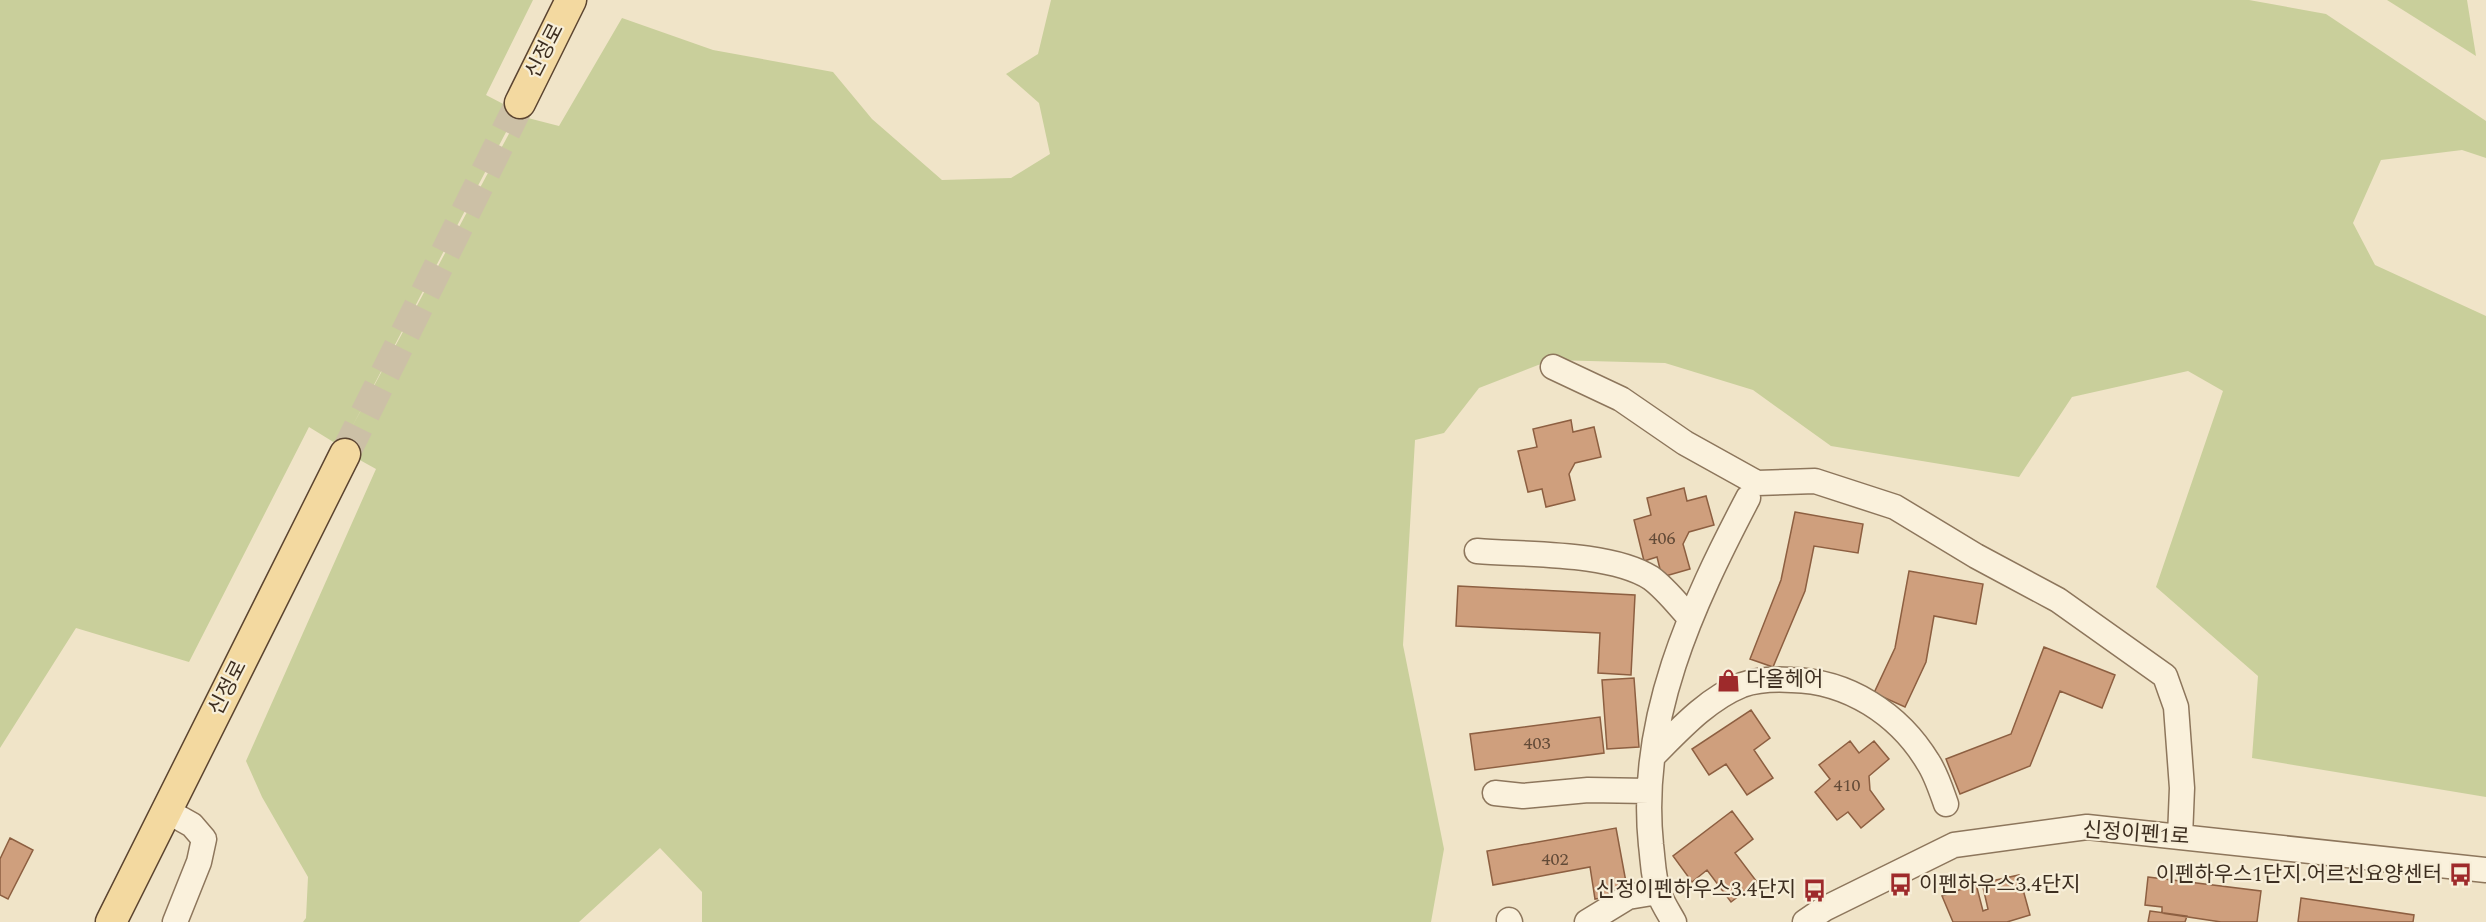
<svg xmlns="http://www.w3.org/2000/svg" width="2486" height="922" font-family="Spectral,'Noto Sans KR',serif">
<style>
.green{fill:#c9cf9b}
.building{fill:#cf9f7d;stroke:#8d5f41;stroke-width:1.5}
.lines{fill:none;stroke-linecap:round;stroke-linejoin:round}
.major-tunnel{stroke:#ccc0a6;stroke-width:30;stroke-dasharray:30 15;stroke-linecap:butt}
.minor-casing{stroke:#8d765c;stroke-width:27}
.major-casing{stroke:#5b4430;stroke-width:33}
.minor{stroke:#faf1dc;stroke-width:24}
.major{stroke:#f3d9a0;stroke-width:30}
.labels{text-anchor:middle;dominant-baseline:central;stroke-width:4.5;stroke-linejoin:round;paint-order:stroke}
.number-label{font-size:18px;fill:#624a37}
.street-label{font-size:21px;fill:#3d2e20;stroke:#f7eed8}
.poi-label{font-size:21px;fill:#3d2e20;stroke:#f7eed8;text-anchor:start}
</style>
<rect width="100%" height="100%" fill="#f0e4c8"/>
<path class="green" d="M 0,0 L 533,0 L 486,95 L 517,111 L 352,427 L 520,113 L 524,117 L 559,126 L 622,18 L 713,50 L 833,72 L 872,119 L 942,180 L 1011,178 L 1050,154 L 1039,103 L 1006,74 L 1038,54 L 1051,0 L 2249,0 L 2326,14 L 2486,121 L 2486,158 L 2462,150 L 2381,160 L 2353,223 L 2375,265 L 2486,316 L 2486,797 L 2252,758 L 2258,676 L 2156,587 L 2223,391 L 2188,371 L 2072,397 L 2019,477 L 1831,446 L 1753,390 L 1665,363 L 1551,360 L 1479,388 L 1444,433 L 1415,440 L 1403,645 L 1444,849 L 1431,922 L 702,922 L 702,892 L 660,848 L 579,922 L 303,922 L 306,918 L 308,877 L 262,797 L 246,761 L 376,469 L 340,449 L 335,443 L 309,427 L 189,662 L 76,628 L 0,748 Z
M 2387,0 L 2467,0 L 2476,56 Z"/>
<path class="building" d="M 1571,420 L 1573,432 L 1594,427 L 1601,457 L 1575,463 L 1569,474 L 1575,500 L 1546,507 L 1542,489 L 1528,492 L 1518,451 L 1537,447 L 1533,429 Z
M 1684,488 L 1687,501 L 1706,496 L 1714,525 L 1689,532 L 1683,544 L 1690,569 L 1662,577 L 1657,557 L 1644,561 L 1634,520 L 1651,515 L 1647,498 Z
M 1795,512 L 1863,524 L 1858,553 L 1814,546 L 1805,591 L 1773,667 L 1750,659 L 1781,580 Z
M 1909,571 L 1983,584 L 1976,624 L 1934,616 L 1926,662 L 1905,707 L 1874,693 L 1895,648 Z
M 1458,586 L 1635,595 L 1631,675 L 1598,673 L 1600,633 L 1456,626 Z
M 2044,647 L 2115,675 L 2102,708 L 2060,691 L 2030,766 L 1960,794 L 1946,759 L 2011,734 Z
M 1634,678 L 1639,747 L 1607,749 L 1602,680 Z
M 1751,710 L 1770,738 L 1754,750 L 1773,778 L 1747,795 L 1726,764 L 1709,775 L 1692,749 Z
M 1600,717 L 1604,753 L 1475,770 L 1470,734 Z
M 1850,741 L 1859,753 L 1874,741 L 1889,759 L 1869,776 L 1870,790 L 1884,809 L 1861,828 L 1848,812 L 1837,820 L 1815,792 L 1830,779 L 1819,765 Z
M 1732,811 L 1753,839 L 1735,853 L 1757,882 L 1731,902 L 1707,870 L 1692,882 L 1673,856 Z
M 1616,828 L 1628,893 L 1595,899 L 1590,867 L 1493,885 L 1487,851 Z
M 10,838 L 33,850 L 8,899 L 0,895 L 0,859 Z
M 2019,875 L 2030,915 L 2007,922 L 1953,922 L 1942,896 L 1976,884 L 1983,911 L 1988,909 L 1982,883 Z
M 2148,877 L 2261,891 L 2257,922 L 2221,922 L 2162,913 L 2162,907 L 2145,905 Z
M 2301,898 L 2414,915 L 2413,922 L 2298,922 Z
M 2150,911 L 2187,916 L 2185,922 L 2148,922 Z"/>
<g class="lines">
<path class="major-tunnel" d="M 345,454 L 520,103"/>
<defs>
<path id="minor" d="M 1553,367 L 1621,399 L 1685,443 L 1757,483 L 1815,481 L 1895,507 L 1976,556 L 2058,600 L 2165,676 L 2176,707 L 2182,788 L 2180,837
M 1477,551 C 1527,555 1610,552 1651,578 C 1666,589 1678,605 1690,618
M 1653,756 C 1679,730 1707,699 1742,685 C 1759,679 1775,679 1792,680 C 1848,681 1899,714 1928,762 C 1936,774 1941,790 1946,804
M 1495,793 L 1523,796 L 1588,790 L 1649,791
M 167,811 L 192,825 L 204,839 L 199,862 L 175,922
M 1509,920 L 1510,922
M 1587,922 L 1628,897 L 1658,892
M 1674,922 C 1669,913 1663,904 1659,894 C 1653,879 1653,860 1651,845 C 1638,720 1692,605 1748,498
M 1805,922 L 1824,909 L 1954,845 L 2087,827 L 2486,870"/>
<path id="major" d="M 520,103 L 571,0
M 111,922 L 345,454"/>
</defs>
<use href="#minor" class="minor-casing"/>
<use href="#major" class="major-casing"/>
<use href="#minor" class="minor"/>
<use href="#major" class="major"/>
</g>
<defs>
<symbol id="shop-bare" viewBox="-9 -9 18 18"><path d="M-5-2.5h2.3a2.7 3.5 0 0 1 5.4 0H5L5.5 6h-11ZM-1.5-2.5h3a1.5 2.3 0 0 0-3 0Z" fill="#9e2a2b" stroke="#f7eed8" stroke-width="2.5" paint-order="stroke"/></symbol>
<symbol id="bus-bare" viewBox="-9 -9 18 18"><path d="M-5-6H5V4H4V6H2V4H-2V6H-4V4H-5ZM-3.5-4V0h7V-4ZM-3.5 1.2v1.5H-2V1.2ZM2 1.2v1.5H3.5V1.2Z" fill="#9e2a2b" stroke="#f7eed8" stroke-width="2.5" paint-order="stroke"/></symbol>
</defs>
<g fill-rule="evenodd">
<use href="#shop-bare" x="1712" y="664" width="33" height="33"/>
<use href="#bus-bare" x="2444" y="858" width="33" height="33"/>
<use href="#bus-bare" x="1884" y="868" width="33" height="33"/>
<use href="#bus-bare" x="1798" y="874" width="33" height="33"/>
</g>
<g class="labels">
<g class="number-label">
<text x="1662" y="538">406</text>
<text x="1537" y="743">403</text>
<text x="1847" y="785">410</text>
<text x="1555" y="859">402</text>
</g>
<g class="street-label">
<text transform="translate(545 51) rotate(-63)">신정로</text>
<text transform="translate(228 688) rotate(-63)">신정로</text>
<text transform="translate(2136 834) rotate(4)">신정이펜1로</text>
</g>
<g class="poi-label">
<text x="1746" y="680">다올헤어</text>
<text x="2442" y="875" text-anchor="end">이펜하우스1단지.어르신요양센터</text>
<text x="1919" y="885">이펜하우스3.4단지</text>
<text x="1796" y="890" text-anchor="end">신정이펜하우스3.4단지</text>
</g>
</g>
</svg>
